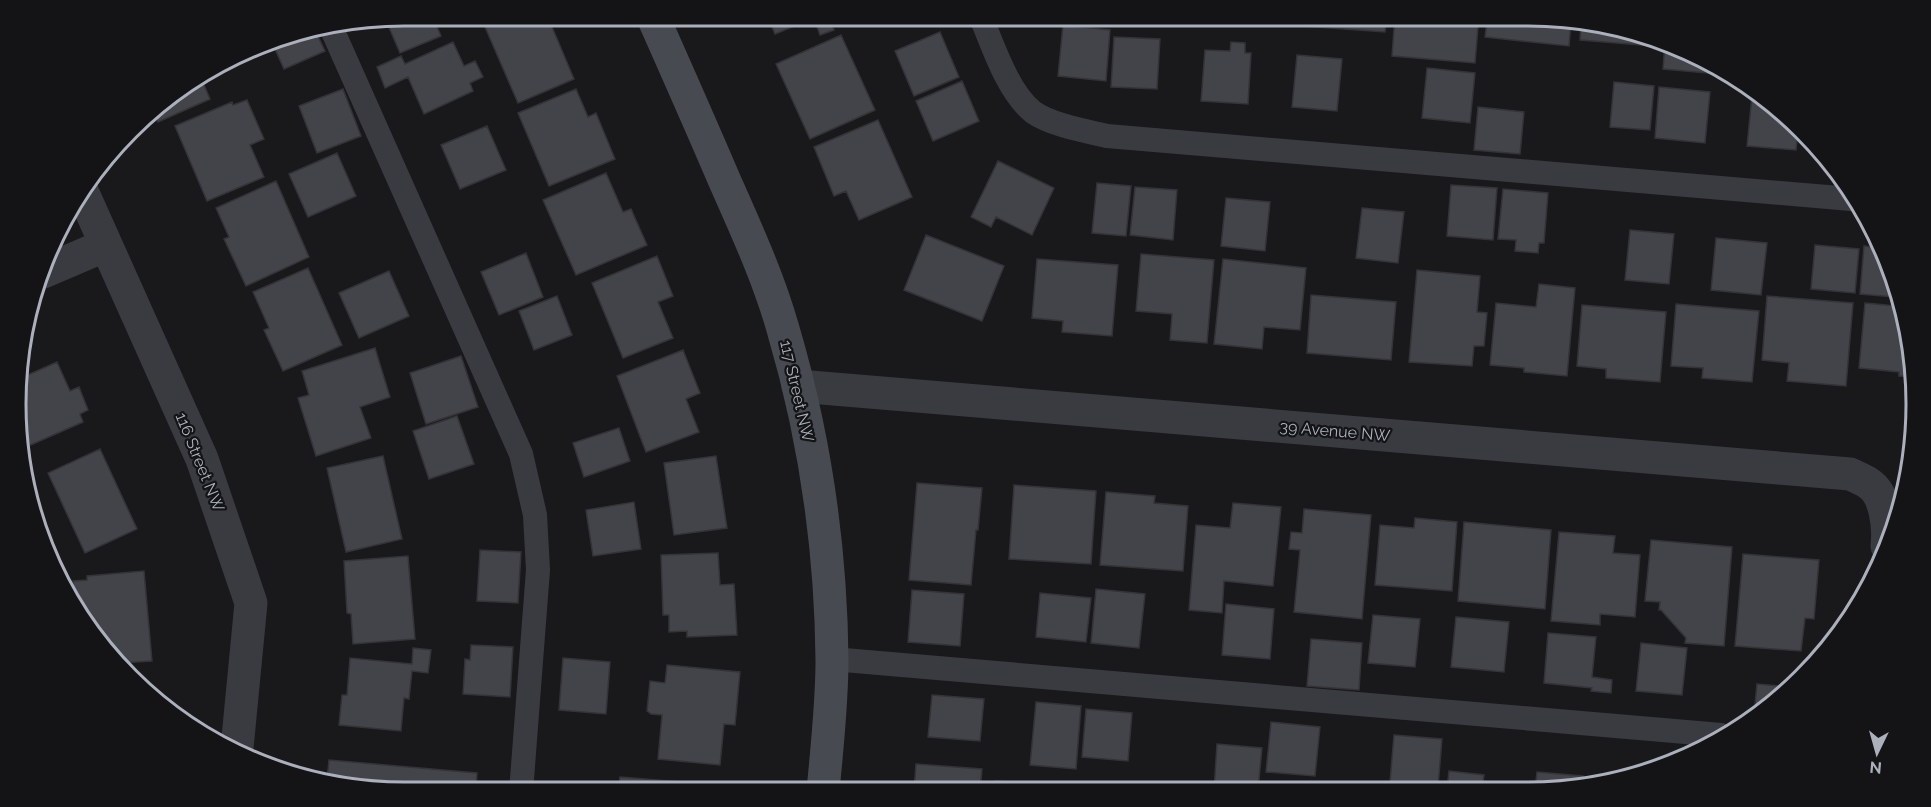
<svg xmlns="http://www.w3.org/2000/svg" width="1931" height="807" font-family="Raleway,sans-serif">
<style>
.building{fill:#434449;stroke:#333338;stroke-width:1.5}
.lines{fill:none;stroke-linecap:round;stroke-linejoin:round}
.lane{stroke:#3a3b41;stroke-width:24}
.street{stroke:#3a3b41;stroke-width:33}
.secondary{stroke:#484a51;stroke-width:33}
.labels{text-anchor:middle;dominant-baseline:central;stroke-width:4.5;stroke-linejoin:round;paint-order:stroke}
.street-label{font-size:16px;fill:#abb0bc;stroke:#141417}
.rim{fill:none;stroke:#abb0bc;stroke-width:3}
</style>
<rect width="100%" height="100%" fill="#19191c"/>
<path class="building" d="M 404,15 L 432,15 L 441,36 L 400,53 L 385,18 Z
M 513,15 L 547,15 L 574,79 L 518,103 L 485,27 Z
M 767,15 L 828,15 L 834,30 L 820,35 L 814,18 L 775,34 Z
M 1120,15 L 1200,15 L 1199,22 Z
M 1211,15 L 1295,15 L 1294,25 L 1211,18 Z
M 1304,15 L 1387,15 L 1385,32 L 1303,26 Z
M 1395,15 L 1479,15 L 1475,63 L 1392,56 Z
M 1488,15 L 1528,15 L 1571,22 L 1569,46 L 1485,37 Z
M 1581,24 L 1653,36 L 1653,46 L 1580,40 Z
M 1063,25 L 1110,30 L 1106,81 L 1058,76 Z
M 315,30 L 325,51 L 284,69 L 271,40 L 278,36 Z
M 940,32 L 959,77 L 914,96 L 895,51 Z
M 841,35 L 875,110 L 810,139 L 776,64 Z
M 1114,37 L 1160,39 L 1157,89 L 1111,87 Z
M 453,42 L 464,66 L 475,61 L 483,77 L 470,83 L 473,91 L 424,114 L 408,77 L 385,88 L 377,67 L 401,56 L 405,64 Z
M 1231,42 L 1245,43 L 1245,53 L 1251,53 L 1248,104 L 1201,101 L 1205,50 L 1230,51 Z
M 1665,43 L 1719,74 L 1663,69 Z
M 1297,55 L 1342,59 L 1337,111 L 1292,107 Z
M 1427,68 L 1475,73 L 1470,123 L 1422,118 Z
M 202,80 L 210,99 L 158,122 L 152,109 Z
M 962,81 L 979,121 L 933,141 L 916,101 Z
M 1614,82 L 1654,86 L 1650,130 L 1610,127 Z
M 1659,87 L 1710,92 L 1705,143 L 1655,138 Z
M 343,89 L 361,136 L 317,153 L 299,106 Z
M 576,89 L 588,117 L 596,113 L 615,159 L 549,186 L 518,113 Z
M 1752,96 L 1757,96 L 1784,112 L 1798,130 L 1796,150 L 1747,146 Z
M 247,100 L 264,139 L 250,145 L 264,177 L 207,201 L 175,126 L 232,102 L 233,105 Z
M 1478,107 L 1524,112 L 1520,154 L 1474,150 Z
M 878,120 L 912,197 L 859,220 L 846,191 L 834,196 L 814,147 Z
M 487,126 L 506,170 L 460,189 L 441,145 Z
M 337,153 L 356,196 L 308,217 L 289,174 Z
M 998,161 L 1054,188 L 1032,235 L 996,217 L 991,227 L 971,217 Z
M 606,173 L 623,212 L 631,209 L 647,245 L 576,275 L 543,200 Z
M 276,181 L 309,257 L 246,286 L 224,239 L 229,237 L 216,208 Z
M 1097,183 L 1131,186 L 1126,236 L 1092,233 Z
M 1451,185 L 1497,188 L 1493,240 L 1447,236 Z
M 1135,187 L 1177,190 L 1173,240 L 1130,235 Z
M 1503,189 L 1548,193 L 1544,243 L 1539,243 L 1538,253 L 1515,251 L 1516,240 L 1498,239 Z
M 1226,198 L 1270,202 L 1265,251 L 1221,246 Z
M 1362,208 L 1404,212 L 1398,263 L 1356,258 Z
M 1630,230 L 1674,234 L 1669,284 L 1625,280 Z
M 926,235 L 1004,266 L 982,321 L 904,290 Z
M 1716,238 L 1767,243 L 1761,295 L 1711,290 Z
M 1815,245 L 1859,249 L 1855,293 L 1811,289 Z
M 1864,246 L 1880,248 L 1894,297 L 1860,294 Z
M 526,253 L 543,297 L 499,315 L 481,272 Z
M 1141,254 L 1214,260 L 1207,343 L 1170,340 L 1172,314 L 1136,311 Z
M 657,256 L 673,296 L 658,302 L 673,338 L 623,358 L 592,283 Z
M 1037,259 L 1118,265 L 1112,336 L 1062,332 L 1063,321 L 1032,318 Z
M 1223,259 L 1306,268 L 1300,330 L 1264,327 L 1262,349 L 1214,344 Z
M 308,268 L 342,345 L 283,371 L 264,330 L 269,328 L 253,292 Z
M 1417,270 L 1480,276 L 1477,312 L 1487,313 L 1484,346 L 1474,346 L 1472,366 L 1409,362 Z
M 389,271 L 409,316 L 359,338 L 339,293 Z
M 1539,284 L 1575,288 L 1567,376 L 1524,372 L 1524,368 L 1490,365 L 1496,303 L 1536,307 Z
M 1311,295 L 1396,302 L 1391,360 L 1307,353 Z
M 557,296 L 572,335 L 534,350 L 519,311 Z
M 1767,296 L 1853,303 L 1846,386 L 1787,381 L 1789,363 L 1762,360 Z
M 1865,303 L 1896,306 L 1915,377 L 1899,376 L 1899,372 L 1859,368 Z
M 1676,304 L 1759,311 L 1752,382 L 1702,378 L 1703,368 L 1671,366 Z
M 1582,305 L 1666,312 L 1660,382 L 1606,378 L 1606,369 L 1577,366 Z
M 375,348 L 390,397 L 360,407 L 371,438 L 316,456 L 298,398 L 309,395 L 302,371 Z
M 683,350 L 700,393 L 686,399 L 699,432 L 646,452 L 617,376 Z
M 461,356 L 478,407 L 426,424 L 410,373 Z
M 57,362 L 70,391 L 79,387 L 88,410 L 80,414 L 83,422 L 19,450 L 21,378 Z
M 457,416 L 474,464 L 429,479 L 413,431 Z
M 619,428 L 630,461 L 584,477 L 573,443 Z
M 100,449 L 137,529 L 85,553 L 48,473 Z
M 383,456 L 402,539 L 346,552 L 327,468 Z
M 716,456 L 727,528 L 674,535 L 664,463 Z
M 917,483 L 982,488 L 978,530 L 976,530 L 971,585 L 909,580 Z
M 1014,485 L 1096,491 L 1091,564 L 1009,559 Z
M 1106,492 L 1155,496 L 1154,503 L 1188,506 L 1183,571 L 1100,565 Z
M 634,502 L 641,549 L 593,556 L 586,510 Z
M 1233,503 L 1281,507 L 1273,586 L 1224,581 L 1222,613 L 1189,610 L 1196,525 L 1230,528 Z
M 1304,509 L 1371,515 L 1362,619 L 1294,612 L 1300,550 L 1289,549 L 1291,532 L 1302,533 Z
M 1415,518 L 1457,522 L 1452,591 L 1375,585 L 1380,525 L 1414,528 Z
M 1464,522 L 1551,530 L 1545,609 L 1458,601 Z
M 1559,532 L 1615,536 L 1613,553 L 1640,555 L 1635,617 L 1600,614 L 1600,625 L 1551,621 Z
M 1651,540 L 1732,547 L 1724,646 L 1685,643 L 1686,638 L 1661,610 L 1659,610 L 1660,602 L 1645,601 Z
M 480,550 L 521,552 L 518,603 L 477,601 Z
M 718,553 L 720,585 L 734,584 L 737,635 L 687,637 L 687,631 L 669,632 L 669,615 L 663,615 L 661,555 Z
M 1743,554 L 1819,560 L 1814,619 L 1805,618 L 1801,651 L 1735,646 Z
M 408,556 L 415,639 L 353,644 L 351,614 L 347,613 L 344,561 Z
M 144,571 L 152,661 L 121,663 L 76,608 L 73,581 L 87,580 L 87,576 Z
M 1096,589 L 1145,594 L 1139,648 L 1091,643 Z
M 912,590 L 964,594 L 960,646 L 908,642 Z
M 1040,593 L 1091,598 L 1086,642 L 1036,637 Z
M 1226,604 L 1274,609 L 1270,659 L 1222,655 Z
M 1373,615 L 1420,619 L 1415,667 L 1368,663 Z
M 1456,617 L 1509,622 L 1504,672 L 1451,667 Z
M 1548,633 L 1596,637 L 1592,677 L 1612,680 L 1611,693 L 1591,691 L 1592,688 L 1544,683 Z
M 1311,639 L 1362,643 L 1359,690 L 1307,686 Z
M 1641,643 L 1687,648 L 1682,695 L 1636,691 Z
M 471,645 L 513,647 L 510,697 L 463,694 L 465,659 L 470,660 Z
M 413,648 L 431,650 L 428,673 L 412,671 L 409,699 L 404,698 L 401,731 L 339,725 L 342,695 L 347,695 L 350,658 L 412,664 Z
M 563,658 L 610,662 L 606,714 L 559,710 Z
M 667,665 L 740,672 L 735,725 L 724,724 L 720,765 L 658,759 L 662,715 L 651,714 L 647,711 L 650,681 L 665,683 Z
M 1757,684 L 1791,687 L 1783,696 L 1754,714 Z
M 932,695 L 984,699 L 980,741 L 928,737 Z
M 1036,702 L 1081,706 L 1076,769 L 1030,765 Z
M 1086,709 L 1132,713 L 1128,761 L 1082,757 Z
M 1271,722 L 1320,727 L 1315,776 L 1266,772 Z
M 1394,735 L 1442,739 L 1438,787 L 1390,782 Z
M 1217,744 L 1262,748 L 1258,790 L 1214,790 Z
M 329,760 L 477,773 L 476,792 L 404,792 L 327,779 Z
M 916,764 L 982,769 L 980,790 L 914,791 Z
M 1449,771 L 1484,775 L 1482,789 L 1447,789 Z
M 1537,772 L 1583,776 L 1582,788 L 1535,789 Z
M 620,777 L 719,785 L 718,791 L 618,791 Z
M 996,781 L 1056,786 L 1056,790 L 995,790 Z
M 541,787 L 590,791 L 541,792 Z"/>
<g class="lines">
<path class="lane" d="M 980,15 C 993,45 1007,91 1033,112 C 1051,125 1086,131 1107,136 L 1851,199
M 331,27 L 521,454 L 535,515 L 538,570 L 521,792
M 832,659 L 1721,735"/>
<path class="street" d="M 82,191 L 202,459 L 251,603 L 237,748
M 43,272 L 106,245
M 798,386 L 1850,474 C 1856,477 1862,479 1868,483 C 1886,494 1889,527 1887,546"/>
<path class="secondary" d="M 652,15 C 676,69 700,123 723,177 C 745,227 768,276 783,329 C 814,434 831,549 832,660 C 832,704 827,747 823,791"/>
</g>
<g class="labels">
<g class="street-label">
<text transform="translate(797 391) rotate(77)">117 Street NW</text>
<text transform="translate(1335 431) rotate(5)">39 Avenue NW</text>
<text transform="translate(200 462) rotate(68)">116 Street NW</text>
</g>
</g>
<path d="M0 0H1931V807H0ZM404 26H1528A378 378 0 0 1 1906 404V404A378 378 0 0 1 1528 782H404A378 378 0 0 1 26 404V404A378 378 0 0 1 404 26Z" fill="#141417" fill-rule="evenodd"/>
<path class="rim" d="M404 26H1528A378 378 0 0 1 1906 404V404A378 378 0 0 1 1528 782H404A378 378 0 0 1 26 404V404A378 378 0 0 1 404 26Z"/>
<g transform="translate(1877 753) rotate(185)" stroke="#141417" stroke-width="4.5" paint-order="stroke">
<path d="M0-4.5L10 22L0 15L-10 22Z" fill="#abb0bc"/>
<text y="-9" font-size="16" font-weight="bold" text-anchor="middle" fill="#abb0bc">N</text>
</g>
</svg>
